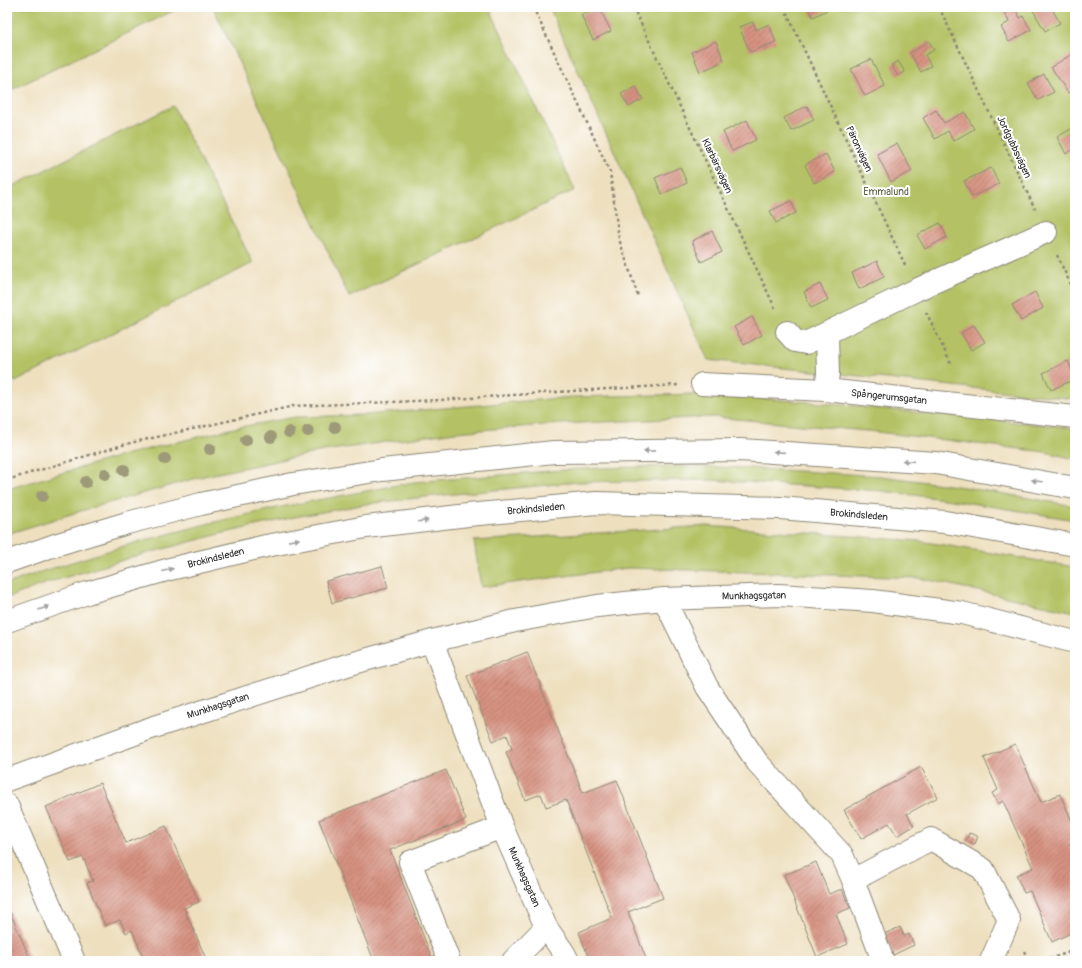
<svg xmlns="http://www.w3.org/2000/svg" width="1082" height="968" font-family="Pangolin,sans-serif">
<style>
.green{fill:#b4c265;stroke:#707648}
.building{fill:url(#building-hatch)}
.lines{fill:none;stroke-linecap:round;stroke-linejoin:round}
.minor-casing{stroke:#8c8675;stroke-width:24}
.major-casing{stroke:#8c8675;stroke-width:24}
.path{stroke:#8c8675;stroke-width:2.5;stroke-dasharray:3 3;stroke-linecap:butt}
.minor{stroke:#fff;stroke-width:22}
.major{stroke:#fff;stroke-width:22}
.tree{fill:#9d9a79}
.oneway{fill:#a0a0a0}
.labels{text-anchor:middle;dominant-baseline:central;stroke-width:4;stroke-linejoin:round;paint-order:stroke}
.street-label{font-size:10px;fill:#2b2b2b;stroke:#fff}
.park-label{font-size:10px;fill:#5b603f;stroke:#fff}
</style>
<defs>
<pattern id="building-hatch" width="6" height="6" patternUnits="userSpaceOnUse"><rect width="6" height="6" fill="#d69281"/><path d="M-1 1l2-2M0 6l6-6M5 7l2-2" fill="none" stroke="#ae776a"/></pattern>
</defs>
<rect width="100%" height="100%" fill="#fff"/>
<filter id="ink" filterUnits="userSpaceOnUse"><feTurbulence type="fractalNoise" baseFrequency=".025" numOctaves="2"/><feDisplacementMap in="SourceGraphic" scale="8" xChannelSelector="R" yChannelSelector="G"/><feConvolveMatrix kernelMatrix="1 2 1 2 8 2 1 2 1" color-interpolation-filters="sRGB"/></filter>
<filter id="wash" filterUnits="userSpaceOnUse"><feTurbulence type="fractalNoise" baseFrequency=".012" numOctaves="4" result="noise"/><feDisplacementMap in="SourceGraphic" scale="16" xChannelSelector="R" yChannelSelector="G"/><feGaussianBlur stdDeviation="0.9" result="paint"/><feColorMatrix in="noise" values="0 0 0 0 0 0 0 0 0 0 0 0 0 0 0 0 0 1.4 0 .05"/><feComposite in="paint" operator="in"/></filter>
<g filter="url(#wash)">
<rect width="100%" height="100%" fill="#eee0bf"/>
<path class="green" d="M 7,7 L 173,7 L 175,10 L 7,92 Z
M 213,7 L 489,7 L 575,190 L 349,297 Z
M 549,7 L 1075,7 L 1075,399 L 708,360 Z
M 173,106 L 253,263 L 15,382 L 7,367 L 7,189 Z
M 697,394 L 823,403 L 1075,428 L 1075,459 L 1045,452 L 877,432 L 714,417 L 560,424 L 455,432 L 324,451 L 204,476 L 84,510 L 7,534 L 7,489 L 124,455 L 234,428 L 295,417 L 363,415 L 572,397 Z
M 667,466 L 748,468 L 881,476 L 964,487 L 1075,506 L 1075,520 L 952,500 L 882,491 L 711,480 L 577,482 L 425,497 L 367,504 L 295,517 L 220,534 L 137,556 L 47,583 L 7,598 L 7,584 L 37,573 L 127,545 L 210,523 L 286,506 L 414,482 L 575,469 Z
M 707,526 L 920,541 L 1075,567 L 1075,612 L 919,578 L 628,568 L 481,587 L 474,541 Z"/>
<g id="blocks">
<path class="building" d="M 597,7 L 599,7 L 611,31 L 593,40 L 581,15 Z
M 807,7 L 833,7 L 813,17 Z
M 1003,7 L 1014,7 L 1020,18 L 1023,16 L 1031,30 L 1009,42 L 1001,27 L 1009,22 L 1002,8 Z
M 1031,7 L 1051,7 L 1060,23 L 1045,31 Z
M 753,22 L 756,30 L 769,24 L 776,42 L 750,52 L 739,27 Z
M 716,41 L 724,61 L 700,72 L 692,52 Z
M 929,41 L 934,50 L 925,55 L 931,66 L 921,72 L 910,53 Z
M 1072,54 L 1075,60 L 1075,88 L 1068,93 L 1051,67 Z
M 871,59 L 885,86 L 865,96 L 851,69 Z
M 898,61 L 905,72 L 898,76 L 891,65 Z
M 1044,74 L 1054,92 L 1038,100 L 1028,83 Z
M 635,86 L 643,99 L 629,107 L 621,94 Z
M 807,106 L 814,120 L 791,131 L 784,118 Z
M 936,110 L 944,123 L 965,112 L 974,129 L 953,141 L 948,131 L 935,139 L 923,118 Z
M 747,120 L 756,140 L 732,151 L 723,132 Z
M 1073,128 L 1075,133 L 1075,148 L 1066,154 L 1057,137 Z
M 897,143 L 912,171 L 891,182 L 877,154 Z
M 826,154 L 835,172 L 814,183 L 805,165 Z
M 680,167 L 687,183 L 662,194 L 655,178 Z
M 991,168 L 999,184 L 972,197 L 964,181 Z
M 791,201 L 796,213 L 776,223 L 770,211 Z
M 940,223 L 947,237 L 925,249 L 917,235 Z
M 712,231 L 722,252 L 701,262 L 692,241 Z
M 877,261 L 884,277 L 859,289 L 852,273 Z
M 820,284 L 828,300 L 811,308 L 804,292 Z
M 1035,292 L 1043,308 L 1021,321 L 1012,305 Z
M 752,317 L 762,335 L 744,345 L 734,327 Z
M 974,325 L 985,342 L 971,350 L 961,333 Z
M 1068,361 L 1075,379 L 1051,390 L 1043,373 Z
M 382,566 L 388,588 L 332,603 L 326,581 Z
M 527,652 L 583,793 L 617,780 L 663,898 L 628,912 L 647,961 L 590,961 L 579,932 L 612,918 L 566,800 L 546,807 L 541,794 L 525,800 L 506,752 L 512,749 L 507,735 L 493,741 L 467,676 Z
M 1015,744 L 1041,802 L 1060,794 L 1075,828 L 1075,840 L 1069,843 L 1075,857 L 1075,931 L 1052,942 L 1030,891 L 1024,893 L 1016,875 L 1033,868 L 1003,801 L 998,804 L 992,793 L 998,790 L 984,758 Z
M 921,767 L 938,797 L 907,814 L 914,826 L 897,836 L 889,823 L 861,839 L 844,810 Z
M 446,770 L 466,820 L 390,850 L 433,961 L 374,961 L 319,820 Z
M 100,783 L 126,843 L 166,826 L 199,902 L 184,908 L 207,961 L 145,961 L 132,930 L 126,933 L 120,920 L 105,926 L 87,883 L 93,881 L 83,857 L 70,862 L 46,807 Z
M 969,833 L 978,836 L 975,844 L 966,841 Z
M 816,862 L 829,894 L 842,889 L 850,908 L 836,914 L 848,944 L 817,957 L 784,875 Z
M 9,910 L 31,961 L 7,961 L 7,911 Z
M 900,927 L 904,936 L 909,934 L 914,945 L 893,955 L 884,934 Z"/>
</g>
</g>
<g filter="url(#ink)">
<use href="#blocks" fill-opacity="0" stroke="#8c8675" stroke-width="1"/>
<g class="lines">
<defs>
<path id="minor" d="M 787,332 L 795,341 L 806,343 L 916,290 L 1046,232
M 702,384 L 826,390 L 1075,417
M 826,390 L 828,373 L 827,334
M 664,599 L 707,687 L 757,762 L 842,855 L 853,880
M 432,641 L 502,827 L 546,927 L 564,953 L 568,961
M 7,780 L 154,727 L 347,665 L 432,641 L 515,621 L 597,606 L 664,599 L 779,595 L 873,601 L 962,613 L 1075,642
M 7,805 L 74,961
M 449,961 L 410,862 L 502,827
M 513,961 L 546,927
M 883,961 L 853,880 L 931,839 L 983,869 L 1009,920 L 991,961"/>
<path id="major" d="M 7,562 L 55,545 L 127,523 L 201,504 L 293,484 L 382,470 L 554,452 L 741,450 L 936,463 L 1075,488
M 7,621 L 87,593 L 170,569 L 266,546 L 366,527 L 468,515 L 596,503 L 780,508 L 945,522 L 1075,545"/>
</defs>
<use href="#minor" class="minor-casing"/>
<use href="#major" class="major-casing"/>
<path class="path" d="M 533,7 L 610,172 L 619,239 L 638,296
M 633,7 L 776,310
M 784,7 L 906,267
M 939,7 L 1035,209
M 1057,255 L 1075,294
M 926,312 L 951,364
M 7,480 L 126,444 L 294,406 L 440,400 L 573,391 L 678,385
M 1024,951 L 1029,961
M 1044,961 L 1075,950"/>
<use href="#minor" class="minor"/>
<use href="#major" class="major"/>
</g>
<g class="tree">
<circle cx="335" cy="427" r="6"/>
<circle cx="308" cy="431" r="6"/>
<circle cx="289" cy="432" r="6"/>
<circle cx="271" cy="437" r="6"/>
<circle cx="246" cy="440" r="6"/>
<circle cx="210" cy="449" r="6"/>
<circle cx="165" cy="459" r="6"/>
<circle cx="124" cy="470" r="6"/>
<circle cx="105" cy="474" r="6"/>
<circle cx="86" cy="482" r="6"/>
<circle cx="42" cy="496" r="6"/>
</g>
<defs><path id="oneway-solid" d="M-6-.8H1V-3.2L6.5 0L1 3.2V.8H-6Z"/></defs>
<g class="oneway">
<use href="#oneway-solid" transform="translate(649 451) rotate(179)"/>
<use href="#oneway-solid" transform="translate(779 452) rotate(-176)"/>
<use href="#oneway-solid" transform="translate(908 461) rotate(-176)"/>
<use href="#oneway-solid" transform="translate(1037 481) rotate(-170)"/>
<use href="#oneway-solid" transform="translate(423 521) rotate(-7)"/>
<use href="#oneway-solid" transform="translate(294 540) rotate(-11)"/>
<use href="#oneway-solid" transform="translate(168 570) rotate(-15)"/>
<use href="#oneway-solid" transform="translate(44 608) rotate(-20)"/>
</g>
</g>
<g class="labels">
<g class="street-label">
<text transform="translate(1014 147) rotate(65)">Jordgubbsvägen</text>
<text transform="translate(859 149) rotate(65)">Päronvägen</text>
<text transform="translate(717 166) rotate(65)">Klarbärsvägen</text>
<text transform="translate(889 397) rotate(6)">Spångerumsgatan</text>
<text transform="translate(536 509) rotate(-5)">Brokindsleden</text>
<text transform="translate(859 515) rotate(5)">Brokindsleden</text>
<text transform="translate(216 558) rotate(-14)">Brokindsleden</text>
<text transform="translate(754 596) rotate(-1)">Munkhagsgatan</text>
<text transform="translate(218 706) rotate(-18)">Munkhagsgatan</text>
<text transform="translate(524 877) rotate(66)">Munkhagsgatan</text>
</g>
<g class="park-label">
<text x="886" y="192">Emmalund</text>
</g>
</g>
<rect width="1082" height="968" fill="none" stroke="#fff" stroke-width="24"/>
</svg>
